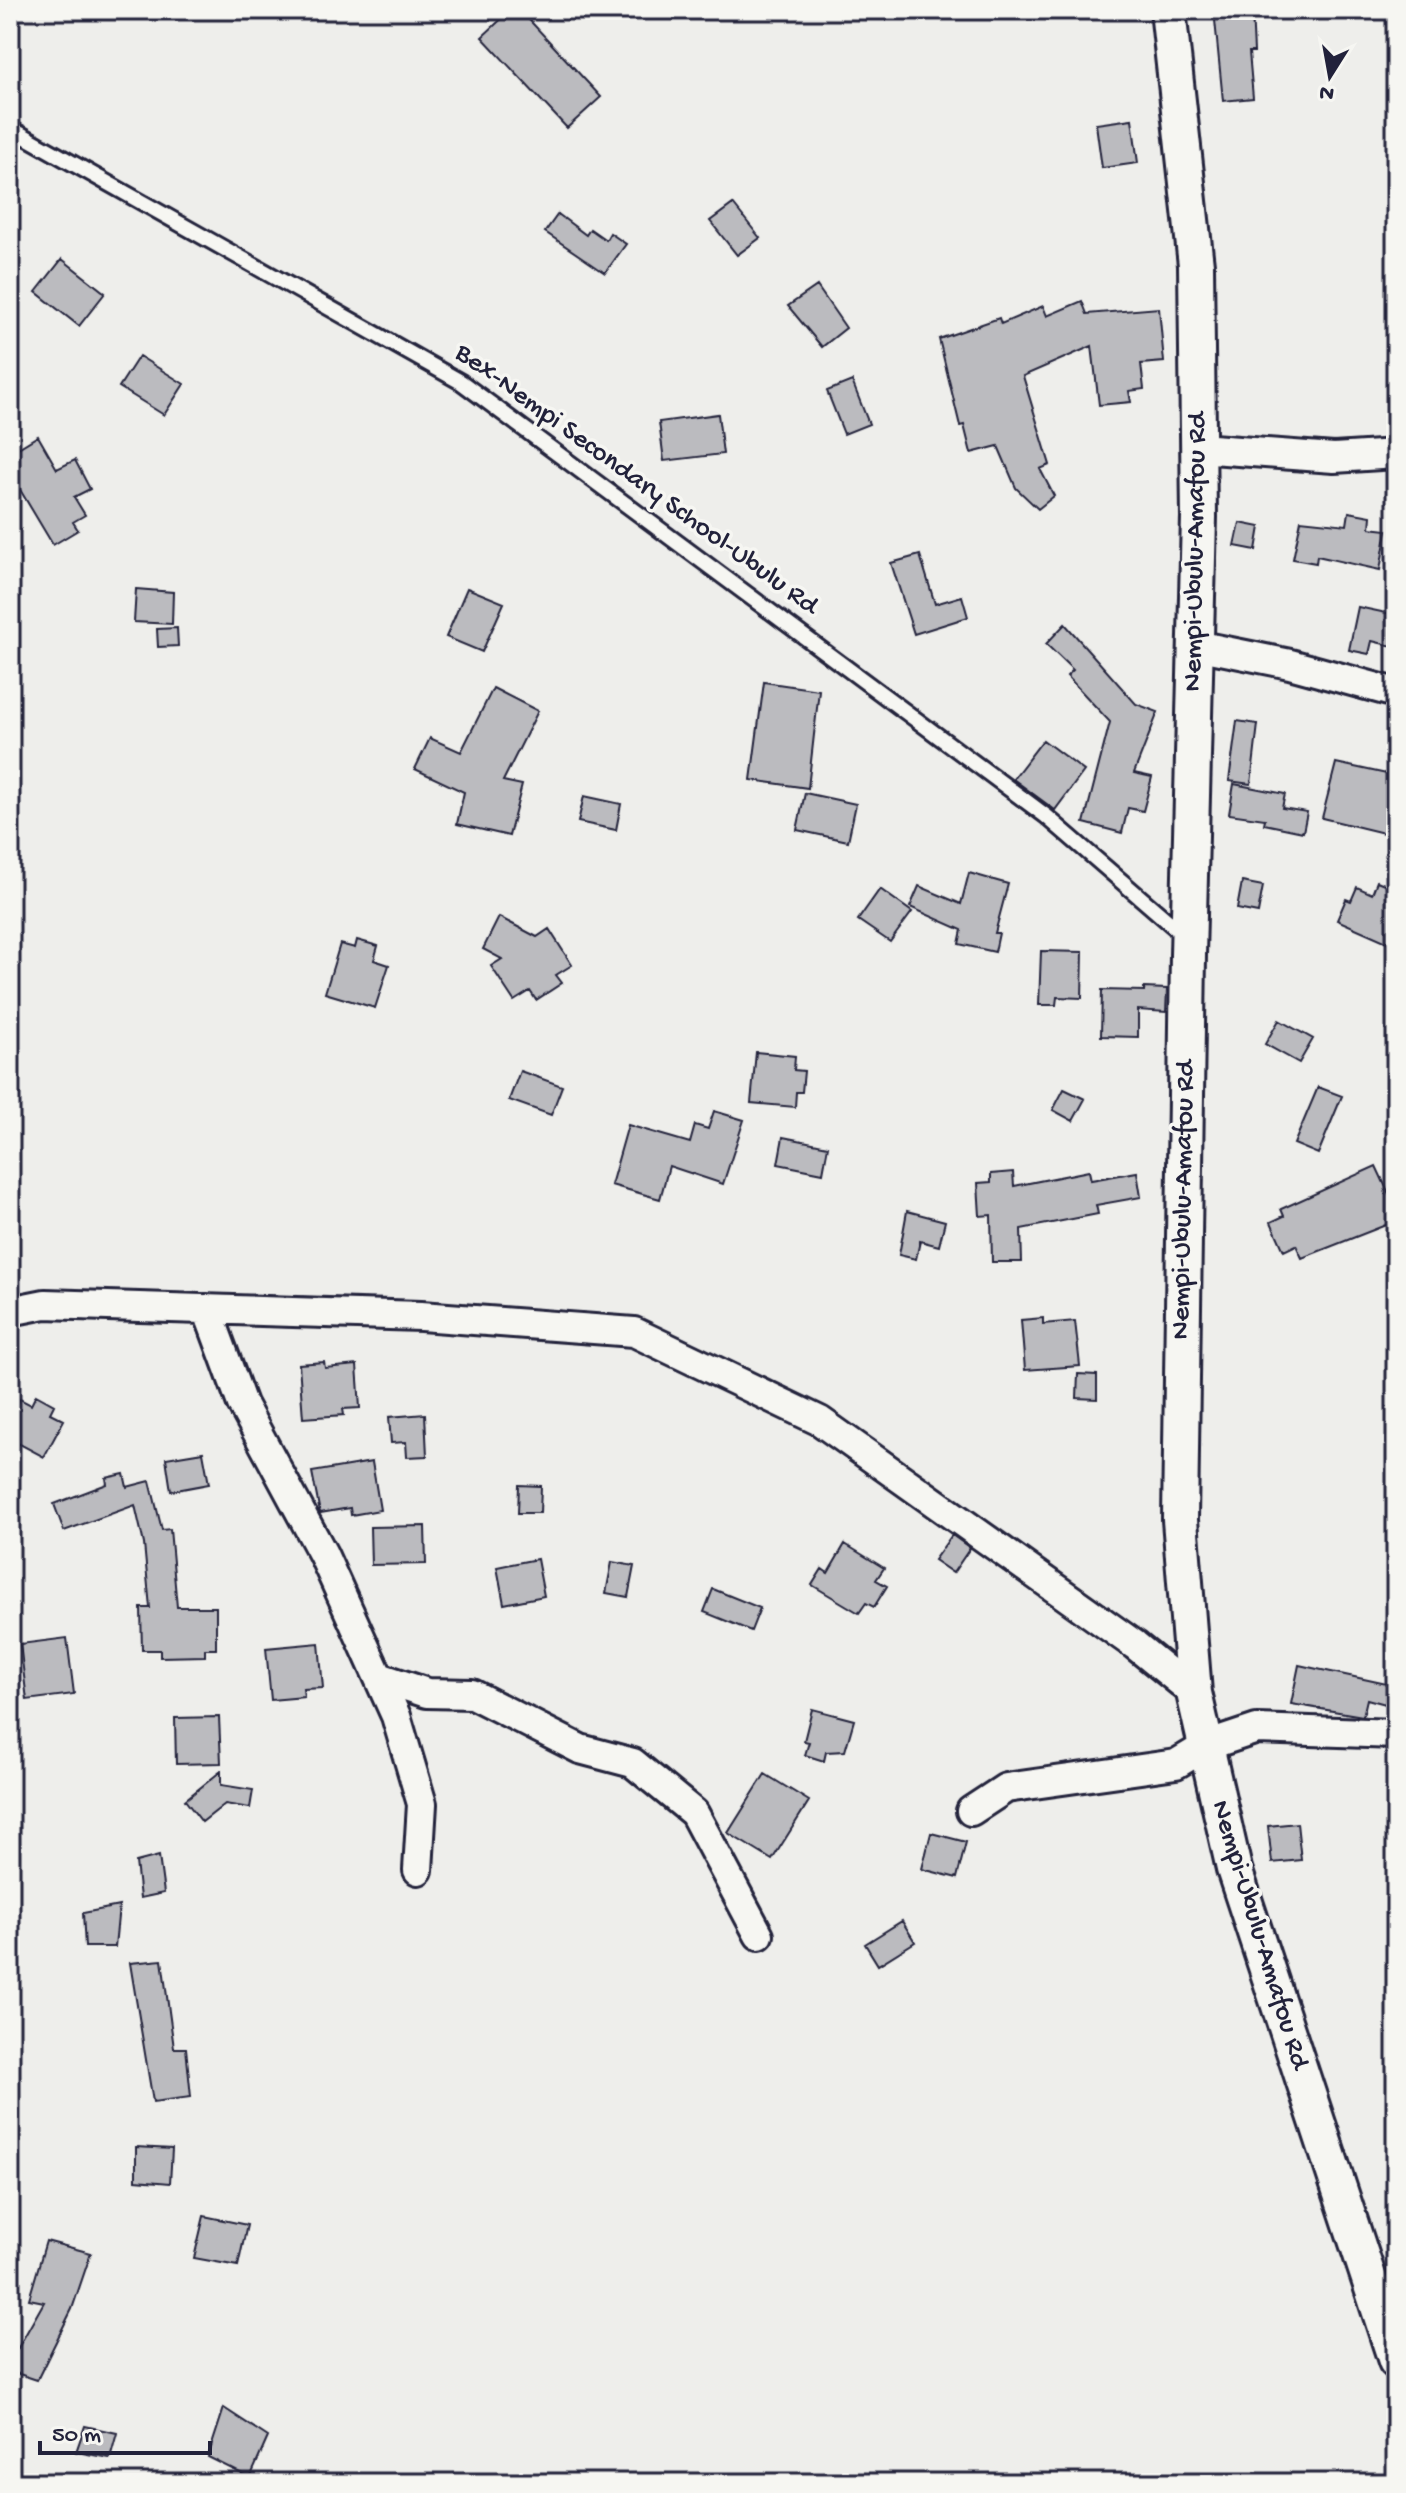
<svg xmlns="http://www.w3.org/2000/svg" width="1406" height="2493" font-family="'Gochi Hand',sans-serif">
<style>
.building{fill:#bbbbbf;stroke:#22223b;stroke-width:2}
.lines{fill:none;stroke-linecap:round;stroke-linejoin:round}
.service-casing{stroke:#22223b;stroke-width:20}
.minor-casing{stroke:#22223b;stroke-width:34}
.tertiary-casing{stroke:#22223b;stroke-width:40}
.service{stroke:#f6f6f2;stroke-width:14}
.minor{stroke:#f6f6f2;stroke-width:28}
.tertiary{stroke:#f6f6f2;stroke-width:34}
.labels{text-anchor:middle;dominant-baseline:central;stroke-width:7;stroke-linejoin:round;paint-order:stroke}
.street-label{font-size:28px;fill:#22223b;stroke:#f6f6f2}
</style>
<rect width="100%" height="100%" fill="#eeeeeb"/>
<filter id="ink" filterUnits="userSpaceOnUse"><feTurbulence type="fractalNoise" baseFrequency=".0125" numOctaves="2"/><feDisplacementMap in="SourceGraphic" scale="16" xChannelSelector="R" yChannelSelector="G"/><feConvolveMatrix kernelMatrix="1 2 1 2 8 2 1 2 1" color-interpolation-filters="sRGB"/></filter>
<g filter="url(#ink)">
<path class="building" d="M 511,10 L 520,10 L 601,97 L 567,128 L 482,37 Z
M 1214,10 L 1252,10 L 1254,52 L 1249,52 L 1253,98 L 1223,101 Z
M 1132,119 L 1138,163 L 1102,168 L 1096,124 Z
M 733,204 L 760,238 L 737,255 L 710,221 Z
M 558,214 L 586,235 L 590,229 L 606,240 L 610,233 L 626,244 L 605,273 L 545,232 Z
M 62,259 L 105,293 L 79,326 L 36,292 Z
M 817,286 L 846,328 L 822,347 L 788,306 Z
M 1082,301 L 1087,314 L 1159,308 L 1164,362 L 1141,364 L 1144,389 L 1129,391 L 1131,402 L 1099,405 L 1092,346 L 1023,376 L 1050,465 L 1040,469 L 1054,496 L 1038,509 L 1016,488 L 998,446 L 971,453 L 964,425 L 960,426 L 939,339 L 999,318 L 1001,324 L 1043,306 L 1047,316 Z
M 139,356 L 184,384 L 164,415 L 119,387 Z
M 852,381 L 869,424 L 844,434 L 827,391 Z
M 718,414 L 723,454 L 664,461 L 659,422 Z
M 38,436 L 57,469 L 75,460 L 90,489 L 74,497 L 85,515 L 73,522 L 78,530 L 53,545 L 10,473 L 10,453 Z
M 1349,512 L 1371,516 L 1370,528 L 1387,530 L 1380,570 L 1317,556 L 1316,563 L 1293,559 L 1301,520 L 1347,525 Z
M 1240,523 L 1260,527 L 1256,550 L 1235,546 Z
M 920,555 L 935,604 L 962,596 L 968,617 L 914,634 L 891,563 Z
M 467,588 L 504,603 L 482,652 L 446,637 Z
M 136,589 L 173,592 L 172,624 L 134,622 Z
M 1358,607 L 1396,615 L 1396,647 L 1372,641 L 1369,654 L 1349,650 Z
M 1065,624 L 1136,704 L 1158,712 L 1134,773 L 1152,777 L 1143,811 L 1128,808 L 1122,833 L 1084,823 L 1110,722 L 1067,676 L 1073,670 L 1046,644 Z
M 177,628 L 178,646 L 158,647 L 157,629 Z
M 764,682 L 819,690 L 808,788 L 751,780 Z
M 493,688 L 538,711 L 503,781 L 522,785 L 509,836 L 457,824 L 464,792 L 415,769 L 430,738 L 461,752 Z
M 1237,721 L 1258,724 L 1251,784 L 1229,781 Z
M 1043,740 L 1084,771 L 1055,810 L 1013,779 Z
M 1336,763 L 1396,776 L 1396,836 L 1322,818 Z
M 1234,784 L 1285,794 L 1282,808 L 1307,812 L 1303,832 L 1264,824 L 1265,819 L 1229,814 Z
M 805,793 L 856,804 L 848,841 L 797,830 Z
M 584,796 L 621,804 L 616,830 L 578,822 Z
M 969,873 L 1008,884 L 995,933 L 999,933 L 995,952 L 959,944 L 962,930 L 910,907 L 919,886 L 961,904 Z
M 1377,881 L 1396,889 L 1396,946 L 1337,920 L 1346,899 L 1351,901 L 1357,887 L 1372,894 Z
M 1242,882 L 1263,886 L 1258,913 L 1237,909 Z
M 880,889 L 912,912 L 890,942 L 858,920 Z
M 499,917 L 537,937 L 549,929 L 572,965 L 556,975 L 562,983 L 536,1000 L 530,991 L 514,1001 L 491,966 L 502,959 L 483,949 Z
M 357,940 L 378,946 L 374,960 L 389,965 L 375,1008 L 325,993 L 340,944 L 355,948 Z
M 1041,951 L 1083,952 L 1082,998 L 1057,997 L 1056,1005 L 1039,1005 Z
M 1144,988 L 1167,989 L 1166,1012 L 1138,1010 L 1138,1037 L 1101,1036 L 1102,990 L 1144,991 Z
M 1279,1020 L 1313,1039 L 1299,1063 L 1265,1044 Z
M 756,1052 L 795,1056 L 794,1070 L 804,1071 L 802,1092 L 796,1092 L 795,1107 L 751,1103 Z
M 520,1071 L 562,1086 L 551,1115 L 509,1100 Z
M 1318,1087 L 1342,1096 L 1318,1154 L 1294,1144 Z
M 1064,1089 L 1085,1099 L 1073,1121 L 1053,1110 Z
M 714,1111 L 744,1120 L 723,1184 L 669,1166 L 660,1199 L 611,1185 L 628,1125 L 690,1143 L 695,1125 L 708,1129 Z
M 783,1137 L 828,1146 L 823,1173 L 778,1164 Z
M 1376,1166 L 1390,1196 L 1396,1193 L 1396,1221 L 1302,1258 L 1296,1245 L 1284,1251 L 1271,1222 L 1284,1216 L 1281,1209 Z
M 1089,1171 L 1091,1180 L 1137,1172 L 1141,1197 L 1096,1205 L 1098,1214 L 1021,1229 L 1022,1262 L 992,1262 L 991,1215 L 980,1216 L 978,1183 L 991,1182 L 991,1174 L 1013,1172 L 1014,1186 Z
M 907,1211 L 945,1221 L 939,1246 L 920,1241 L 916,1259 L 899,1255 Z
M 1043,1318 L 1043,1324 L 1075,1321 L 1080,1366 L 1025,1370 L 1021,1320 Z
M 324,1362 L 325,1368 L 357,1365 L 360,1408 L 343,1409 L 344,1415 L 303,1418 L 299,1364 Z
M 1078,1374 L 1097,1375 L 1097,1399 L 1077,1398 Z
M 36,1395 L 54,1405 L 50,1413 L 64,1420 L 44,1457 L 10,1439 L 10,1417 L 20,1399 L 31,1405 Z
M 425,1414 L 427,1456 L 407,1457 L 406,1442 L 391,1443 L 389,1417 Z
M 203,1452 L 209,1484 L 171,1491 L 166,1458 Z
M 372,1462 L 380,1510 L 351,1515 L 350,1508 L 320,1513 L 312,1472 Z
M 124,1474 L 127,1487 L 150,1481 L 162,1530 L 170,1529 L 177,1607 L 216,1607 L 216,1649 L 205,1649 L 205,1656 L 160,1657 L 160,1650 L 142,1650 L 141,1608 L 150,1608 L 144,1544 L 135,1505 L 64,1531 L 54,1504 L 107,1484 L 106,1478 Z
M 519,1485 L 541,1486 L 540,1513 L 518,1513 Z
M 425,1526 L 426,1564 L 371,1565 L 370,1527 Z
M 952,1535 L 970,1548 L 953,1573 L 934,1560 Z
M 845,1544 L 884,1568 L 876,1580 L 887,1586 L 874,1607 L 866,1603 L 859,1613 L 812,1585 L 822,1569 L 828,1573 Z
M 537,1559 L 544,1596 L 504,1604 L 497,1567 Z
M 612,1562 L 634,1566 L 628,1597 L 606,1593 Z
M 713,1589 L 760,1608 L 751,1631 L 704,1612 Z
M 67,1638 L 74,1694 L 27,1700 L 20,1644 Z
M 319,1643 L 323,1688 L 303,1689 L 304,1697 L 271,1700 L 266,1648 Z
M 1299,1665 L 1396,1686 L 1393,1706 L 1367,1699 L 1363,1716 L 1291,1704 Z
M 812,1709 L 854,1720 L 845,1751 L 826,1752 L 824,1761 L 805,1755 L 809,1742 L 804,1741 Z
M 219,1717 L 221,1763 L 176,1764 L 175,1718 Z
M 221,1771 L 221,1785 L 253,1790 L 250,1808 L 225,1804 L 202,1822 L 185,1800 Z
M 765,1774 L 809,1801 L 772,1860 L 728,1833 Z
M 1297,1823 L 1301,1860 L 1272,1863 L 1268,1826 Z
M 931,1833 L 966,1842 L 957,1878 L 922,1869 Z
M 159,1856 L 164,1893 L 140,1898 L 136,1862 Z
M 119,1906 L 115,1947 L 85,1947 L 83,1913 Z
M 902,1921 L 915,1942 L 878,1965 L 865,1944 Z
M 162,1960 L 174,2048 L 186,2048 L 191,2097 L 153,2102 L 130,1963 Z
M 136,2147 L 172,2149 L 170,2183 L 136,2180 Z
M 204,2216 L 247,2225 L 238,2266 L 194,2258 Z
M 46,2241 L 91,2253 L 72,2309 L 37,2380 L 10,2371 L 10,2362 L 44,2302 L 29,2299 Z
M 224,2408 L 268,2437 L 250,2478 L 208,2457 Z
M 85,2426 L 117,2433 L 110,2458 L 76,2452 Z"/>
<g class="lines">
<defs>
<path id="service" d="M 10,128 L 461,382 L 1046,816 L 1186,937"/>
<path id="minor" d="M 1198,448 L 1334,458 L 1396,454
M 1196,645 L 1290,664 L 1396,693
M 207,1309 L 242,1404 L 323,1554 L 396,1716 L 422,1804 L 418,1870
M 10,1311 L 45,1304 L 421,1316 L 634,1332 L 820,1421 L 1135,1645 L 1194,1693
M 379,1677 L 427,1693 L 472,1694 L 580,1749 L 633,1763 L 694,1813 L 759,1935
M 971,1811 L 1006,1788 L 1176,1764 L 1206,1746 L 1257,1729 L 1396,1734"/>
<path id="tertiary" d="M 1168,10 L 1196,265 L 1199,517 L 1188,955 L 1180,1520 L 1194,1693 L 1234,1869 L 1396,2361"/>
</defs>
<use href="#service" class="service-casing"/>
<use href="#minor" class="minor-casing"/>
<use href="#tertiary" class="tertiary-casing"/>
<use href="#service" class="service"/>
<use href="#minor" class="minor"/>
<use href="#tertiary" class="tertiary"/>
</g>
</g>
<g class="labels">
<g class="street-label">
<text transform="translate(636 480) rotate(36)">Bex-Nempi Secondary School-Ubulu Rd</text>
<text transform="translate(1196 552) rotate(-89)">Nempi-Ubulu-Amafou Rd</text>
<text transform="translate(1184 1200) rotate(-89)">Nempi-Ubulu-Amafou Rd</text>
<text transform="translate(1259 1935) rotate(73)">Nempi-Ubulu-Amafou Rd</text>
</g>
</g>
<rect width="1406" height="2493" fill="none" stroke="#f6f6f2" stroke-width="40"/>
<rect x="20" y="20" width="1366" height="2453" fill="none" stroke="#22223b" stroke-width="3" filter="url(#ink)"/>
<g transform="translate(1330 76) rotate(191)" stroke="#f6f6f2" stroke-width="6" paint-order="stroke">
<path d="M0-6L14 30L0 20L-14 30Z" fill="#22223b"/>
<text y="-12" font-size="22" font-weight="bold" text-anchor="middle" fill="#22223b">N</text>
</g>
<path d="M40 2441v12h170v-12" fill="none" stroke="#22223b" stroke-width="4"/>
<text x="52" y="2441" font-size="24" fill="#22223b" stroke="#f6f6f2" stroke-width="6" paint-order="stroke">50 m</text>
</svg>
